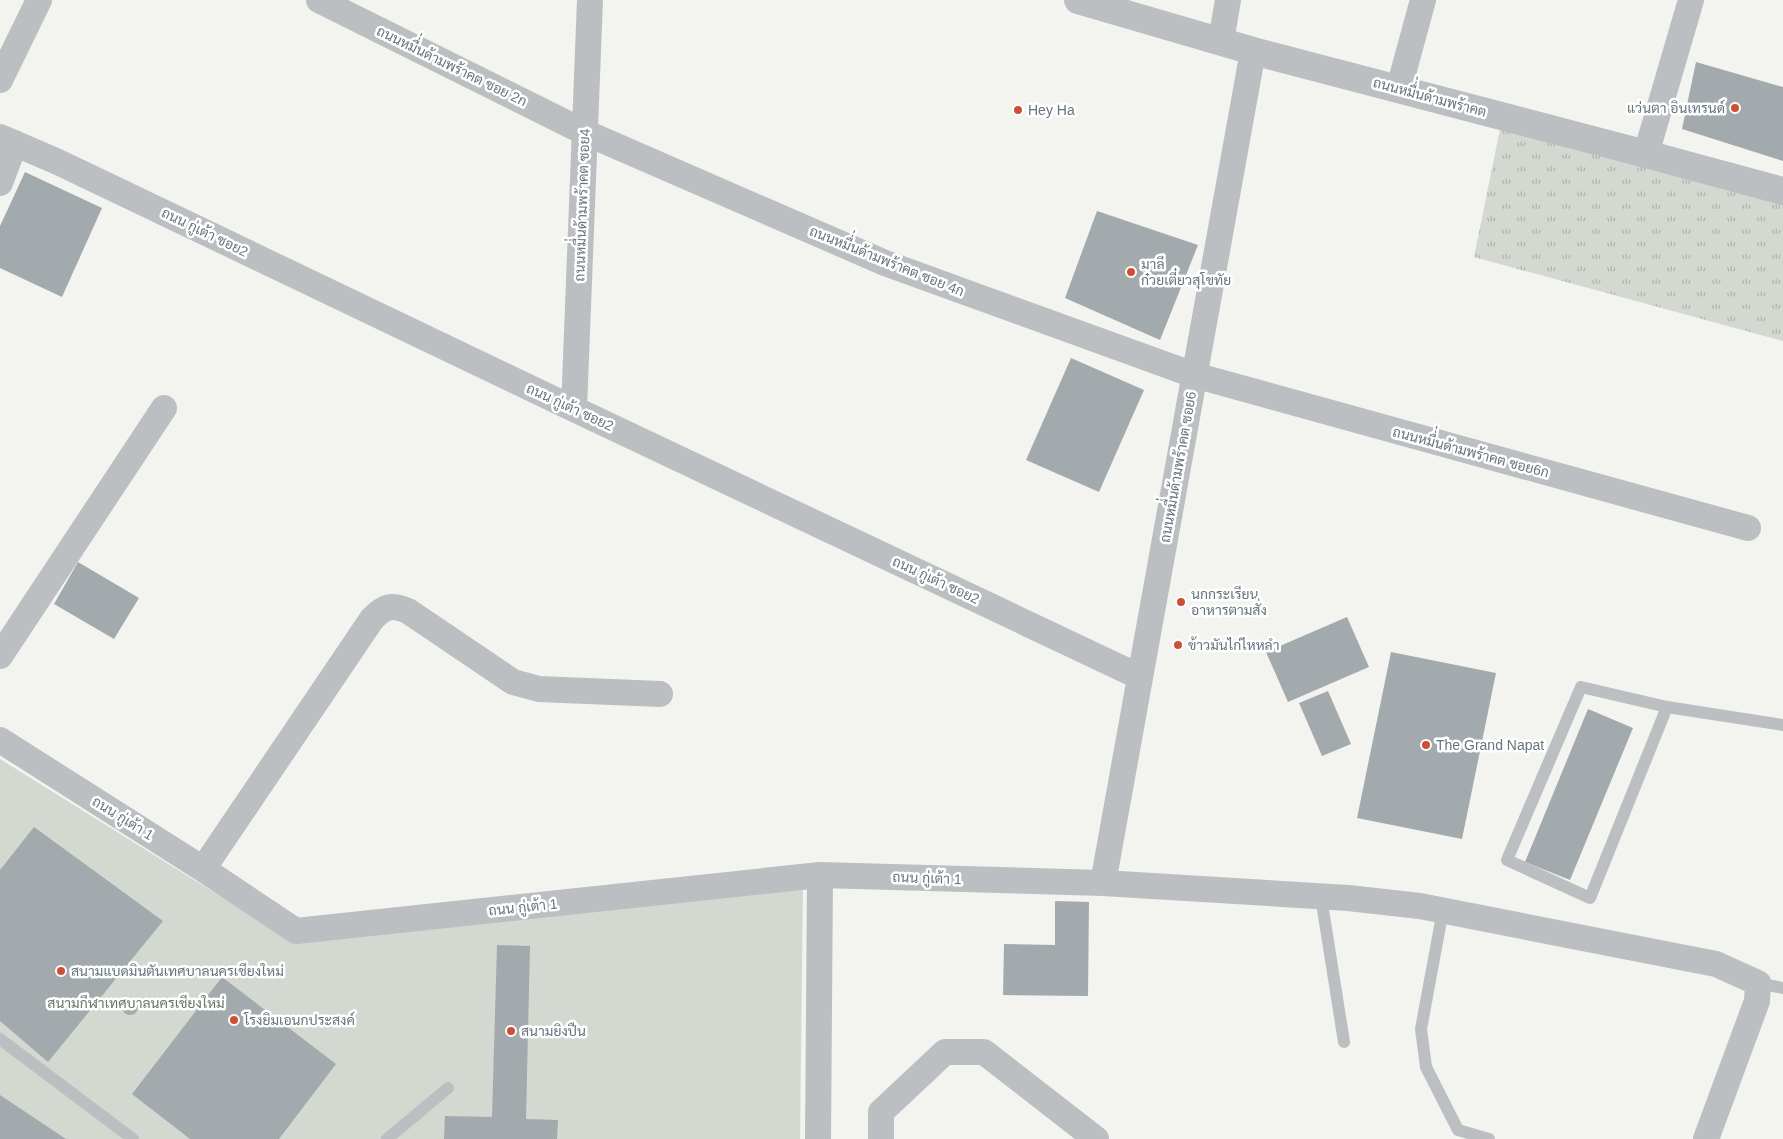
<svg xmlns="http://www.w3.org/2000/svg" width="1783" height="1139" font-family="Helvetica,Sarabun,sans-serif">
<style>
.grass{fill:url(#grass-tufts)}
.green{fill:#d3d8d0}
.building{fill:#a3aaae}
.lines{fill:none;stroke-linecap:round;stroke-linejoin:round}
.service{stroke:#bbbfc1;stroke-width:12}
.minor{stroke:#bbbfc1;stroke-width:26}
.tertiary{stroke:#bbbfc1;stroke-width:28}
.tree{fill:#a7aea3}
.poi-dot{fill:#cc5037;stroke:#fff;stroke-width:2}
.labels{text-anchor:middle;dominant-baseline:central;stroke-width:5;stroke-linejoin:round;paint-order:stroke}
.street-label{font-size:14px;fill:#66757d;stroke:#fff}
.poi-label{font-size:14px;fill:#66757d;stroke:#fff;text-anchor:start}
.park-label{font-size:14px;fill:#697564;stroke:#fff}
</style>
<defs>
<pattern id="grass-tufts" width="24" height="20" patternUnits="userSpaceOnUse" patternTransform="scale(1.25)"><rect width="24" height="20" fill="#d3d8d0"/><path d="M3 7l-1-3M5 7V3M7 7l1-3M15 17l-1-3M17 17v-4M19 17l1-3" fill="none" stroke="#afb4ae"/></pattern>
</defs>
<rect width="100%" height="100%" fill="#f3f3f0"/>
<path class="grass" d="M 1501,124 L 1783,204 L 1783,341 L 1474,257 Z"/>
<path class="green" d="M 0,759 L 292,941 L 803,886 L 800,1139 L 0,1139 Z"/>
<path class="building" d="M 1696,62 L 1783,87 L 1783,161 L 1682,129 Z
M 25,172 L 102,208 L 62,297 L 0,268 L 0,226 Z
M 1097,211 L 1198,245 L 1160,340 L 1065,298 Z
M 1071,358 L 1144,390 L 1099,492 L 1026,460 Z
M 78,562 L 139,598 L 114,639 L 54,604 Z
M 1347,617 L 1369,667 L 1288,702 L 1266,652 Z
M 1391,652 L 1496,673 L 1462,839 L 1357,818 Z
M 1328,691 L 1351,744 L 1322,756 L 1299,703 Z
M 1588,709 L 1633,728 L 1570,880 L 1525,862 Z
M 34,827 L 163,921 L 48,1062 L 0,1021 L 0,870 Z
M 1055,901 L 1089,902 L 1088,996 L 1003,995 L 1004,944 L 1055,945 Z
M 497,945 L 530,946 L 526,1119 L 558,1120 L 557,1139 L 444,1139 L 445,1116 L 492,1117 Z
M 222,977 L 336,1064 L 279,1139 L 190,1139 L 132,1094 Z
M 0,1095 L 66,1139 L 0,1139 Z"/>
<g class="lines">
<path class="service" d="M 1667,707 L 1590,898 L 1507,860 L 1581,687 L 1667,707 L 1783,725
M 1321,897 L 1344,1042
M 1443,910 L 1421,1029 L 1426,1067 L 1458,1130 L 1489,1139
M 1758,983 L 1783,988
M 0,1039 L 133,1139
M 387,1139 L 448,1088"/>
<path class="minor" d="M 319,0 L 584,132 L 885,263 L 1194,375 L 1748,528
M 1221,41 L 1228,0
M 0,80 L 39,0
M 1399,88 L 1423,0
M 0,137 L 58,162 L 574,409 L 1140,677
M 1646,154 L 1691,0
M 0,183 L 15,143
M 574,409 L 590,0
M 0,656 L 164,408
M 0,740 L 203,869 L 296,931 L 820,875 L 1103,883 L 1348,898 L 1420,906 L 1716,964 L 1758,983 L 1757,1001 L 1706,1139
M 203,869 L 372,619 C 385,606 391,604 408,611 L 513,682 L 539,689 L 660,694
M 1103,883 L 1253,51
M 818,1139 L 820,875
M 881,1139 L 881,1112 L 945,1052 L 984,1052 L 1096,1139"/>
<path class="tertiary" d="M 1078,0 L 1253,51 L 1646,154 L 1783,191"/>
</g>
<circle class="tree" cx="130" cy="1007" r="8"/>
<g class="poi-dot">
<circle cx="1735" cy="108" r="5"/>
<circle cx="1018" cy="110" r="5"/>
<circle cx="1131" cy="272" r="5"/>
<circle cx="1181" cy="602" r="5"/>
<circle cx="1178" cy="645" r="5"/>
<circle cx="1426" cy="745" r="5"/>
<circle cx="61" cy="971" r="5"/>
<circle cx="234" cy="1020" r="5"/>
<circle cx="511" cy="1031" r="5"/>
</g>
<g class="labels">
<g class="street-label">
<text transform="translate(452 66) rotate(26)">ถนนหมื่่นด้ามพร้าคต ซอย 2ก</text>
<text transform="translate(1430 97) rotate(15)">ถนนหมื่่นด้ามพร้าคต</text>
<text transform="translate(582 205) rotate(-88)">ถนนหมื่่นด้ามพร้าคต ซอย4</text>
<text transform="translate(205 232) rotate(26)">ถนน กู่เต้า ซอย2</text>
<text transform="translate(887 261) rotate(22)">ถนนหมื่่นด้ามพร้าคต ซอย 4ก</text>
<text transform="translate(570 407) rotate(25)">ถนน กู่เต้า ซอย2</text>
<text transform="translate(1471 452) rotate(15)">ถนนหมื่่นด้ามพร้าคต ซอย6ก</text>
<text transform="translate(1178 467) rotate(-80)">ถนนหมื่่นด้ามพร้าคต ซอย6</text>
<text transform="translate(936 580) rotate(25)">ถนน กู่เต้า ซอย2</text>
<text transform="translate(123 818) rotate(32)">ถนน กู่เต้า 1</text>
<text transform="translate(927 878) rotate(2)">ถนน กู่เต้า 1</text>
<text transform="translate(523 907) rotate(-6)">ถนน กู่เต้า 1</text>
</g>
<g class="poi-label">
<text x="1725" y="108" text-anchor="end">แว่นตา อินเทรนด์</text>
<text x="1028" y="110">Hey Ha</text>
<text x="1141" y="264">มาลี<tspan x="1141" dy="16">ก๋วยเตี๋ยวสุโขทัย</tspan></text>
<text x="1191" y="594">นกกระเรียน<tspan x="1191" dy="16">อาหารตามสั่ง</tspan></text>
<text x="1188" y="645">ข้าวมันไก่ไหหลำ</text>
<text x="1436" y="745">The Grand Napat</text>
<text x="71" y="971">สนามแบดมินตันเทศบาลนครเชียงใหม่</text>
<text x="244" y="1020">โรงยิมเอนกประสงค์</text>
<text x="521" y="1031">สนามยิงปืน</text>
</g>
<g class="park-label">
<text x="136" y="1003">สนามกีฬาเทศบาลนครเชียงใหม่</text>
</g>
</g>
</svg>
